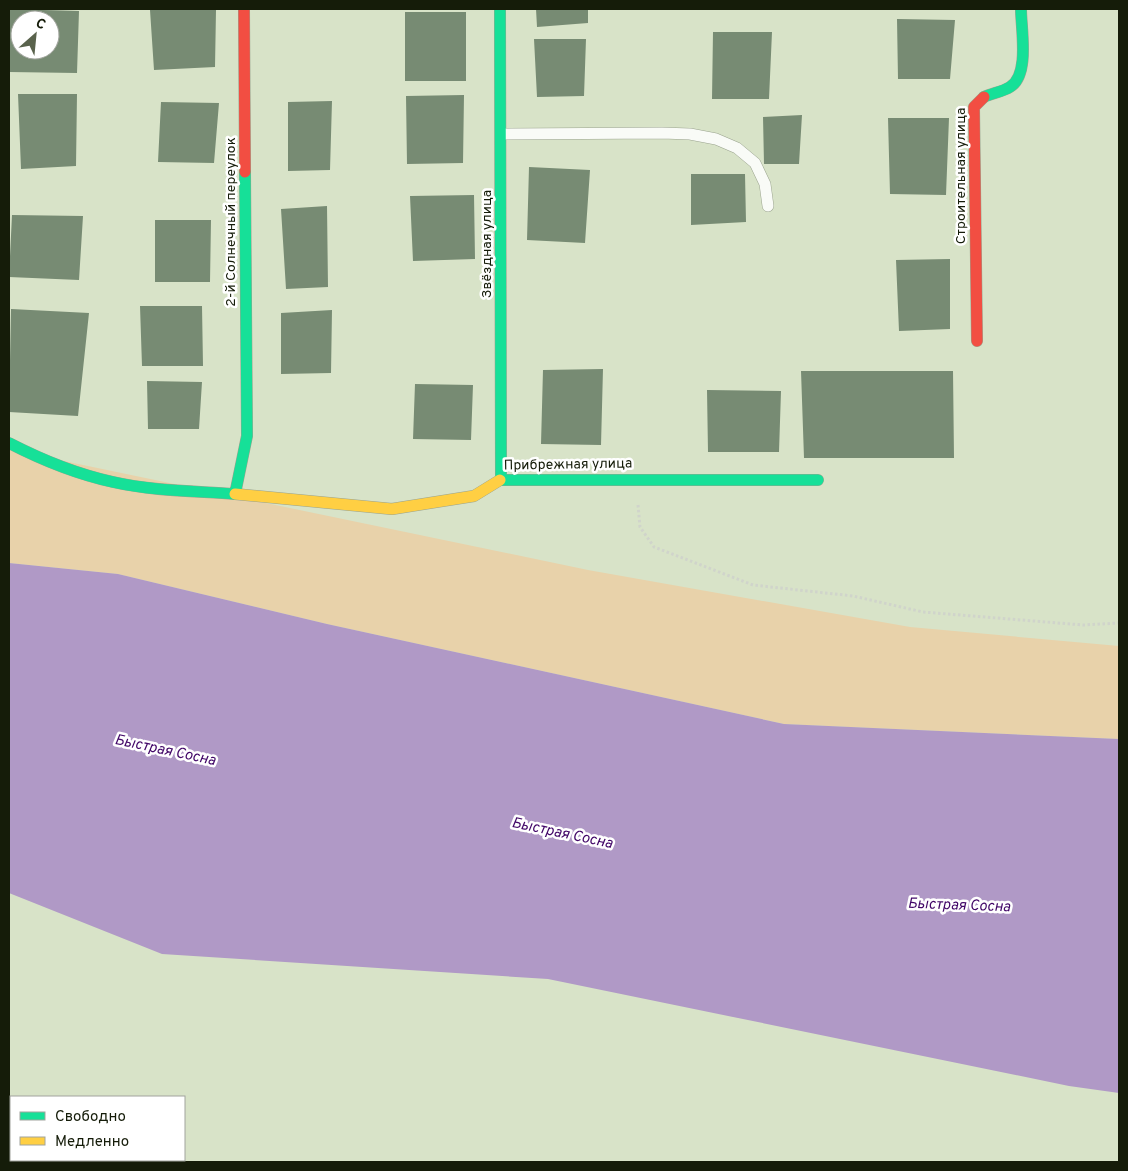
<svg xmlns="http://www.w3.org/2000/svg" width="1128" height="1171" font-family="Overpass,sans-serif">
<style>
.green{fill:#e8d2aa}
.water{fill:#b099c6}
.building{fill:#778b73;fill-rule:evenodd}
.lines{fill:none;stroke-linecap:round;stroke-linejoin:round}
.lane-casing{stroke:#9aa38e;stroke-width:12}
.fast-casing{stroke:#9aa38e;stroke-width:12}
.slow-casing{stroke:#9aa38e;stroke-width:12}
.jam-casing{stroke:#9aa38e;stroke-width:12}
.path{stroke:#d0d4cb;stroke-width:3;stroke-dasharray:2.5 2.5;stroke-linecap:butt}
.lane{stroke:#f9fbf7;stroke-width:11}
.fast{stroke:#16e098;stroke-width:11}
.slow{stroke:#ffcf43;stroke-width:11}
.jam{stroke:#f24e42;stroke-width:11}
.labels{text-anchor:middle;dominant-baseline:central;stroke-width:5;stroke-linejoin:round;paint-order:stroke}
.street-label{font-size:14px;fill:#151c09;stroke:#fff}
.water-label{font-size:15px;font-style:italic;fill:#410667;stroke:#fff}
</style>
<rect width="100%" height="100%" fill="#d8e3c8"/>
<path class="green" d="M 9,439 L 35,455 L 588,570 L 910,627 L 1119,646 L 1119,739 L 784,724 L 327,624 L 118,574 L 9,563 Z"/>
<path class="water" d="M 9,563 L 118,574 L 327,624 L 784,724 L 1119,739 L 1119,1093 L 1069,1086 L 548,979 L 162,954 L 9,893 Z"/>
<path class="building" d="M 9,9 L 79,11 L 77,73 L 9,72 ZM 20,20 L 50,20 L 50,50 L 20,50 Z
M 536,9 L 588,9 L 588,23 L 537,27 Z
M 150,10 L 216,10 L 215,67 L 154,70 Z
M 405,12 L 466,12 L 466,81 L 405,81 Z
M 897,19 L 955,20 L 950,79 L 898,79 Z
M 713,32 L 772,32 L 769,99 L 712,99 Z
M 534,39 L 586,39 L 584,96 L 537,97 Z
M 18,94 L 77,94 L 76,166 L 21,169 Z
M 464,95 L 463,163 L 407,164 L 406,96 Z
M 332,101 L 330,170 L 288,171 L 288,102 Z
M 161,102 L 219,103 L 214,163 L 158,162 Z
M 802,115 L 799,164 L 764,164 L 763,117 Z
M 888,118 L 949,118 L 946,195 L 890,194 Z
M 529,167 L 590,170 L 585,243 L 527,240 Z
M 691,174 L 745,174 L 746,222 L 691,225 Z
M 474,195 L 475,259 L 413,261 L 410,196 Z
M 327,206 L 328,287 L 286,289 L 281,209 Z
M 12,215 L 83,216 L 79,280 L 9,277 Z
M 155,220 L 211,220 L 210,282 L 155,282 Z
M 950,259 L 950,329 L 899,331 L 896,260 Z
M 140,306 L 202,306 L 203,366 L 142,366 Z
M 11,309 L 89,313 L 78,416 L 9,412 Z
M 332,310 L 331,373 L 281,374 L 281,313 Z
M 603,369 L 601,445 L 541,444 L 543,370 Z
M 801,371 L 953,371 L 954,458 L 804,458 Z
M 147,381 L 202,382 L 199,429 L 148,429 Z
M 415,384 L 473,385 L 471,440 L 413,439 Z
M 707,390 L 781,391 L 779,452 L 708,452 Z"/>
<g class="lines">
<defs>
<path id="lane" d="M 502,134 L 662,133 L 690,134 L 716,139 L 737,148 L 755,163 L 765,184 L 768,206"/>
<path id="fast" d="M 500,9 L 501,479
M 984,97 C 993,93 1002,92 1010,87 C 1030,75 1021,29 1021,9
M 9,443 C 42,460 76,474 113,482 C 153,491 194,491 235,494 L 247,436 L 245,172
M 500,480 L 818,480"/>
<path id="slow" d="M 235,494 L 392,509 L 474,496 L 500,480"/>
<path id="jam" d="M 244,9 L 245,172
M 977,341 L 974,107 L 984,97"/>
</defs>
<use href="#lane" class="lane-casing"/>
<use href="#fast" class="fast-casing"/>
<use href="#slow" class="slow-casing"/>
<use href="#jam" class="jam-casing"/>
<path class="path" d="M 638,505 L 640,527 L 654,547 L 753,585 L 853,596 L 923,612 L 1083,625 L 1119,623"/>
<use href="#lane" class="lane"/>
<use href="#fast" class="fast"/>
<use href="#slow" class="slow"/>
<use href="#jam" class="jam"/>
</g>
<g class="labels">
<g class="street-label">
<text transform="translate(961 176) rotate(-90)">Строительная улица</text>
<text transform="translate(231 222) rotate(-90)">2-й Солнечный переулок</text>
<text transform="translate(487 244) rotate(-90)">Звёздная улица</text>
<text transform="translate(568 465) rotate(-1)">Прибрежная улица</text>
</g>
<g class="water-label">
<text transform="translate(165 751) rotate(12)">Быстрая Сосна</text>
<text transform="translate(562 834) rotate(12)">Быстрая Сосна</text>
<text transform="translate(959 906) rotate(2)">Быстрая Сосна</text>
</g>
</g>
<rect width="1128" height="1171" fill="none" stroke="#151c09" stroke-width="20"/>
<rect x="10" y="1096" width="175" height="65" fill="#ffffff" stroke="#a1a49d"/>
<rect x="20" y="1112" width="25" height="8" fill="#16e098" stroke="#a1a49d"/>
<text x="55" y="1121" font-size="15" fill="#151c09">Свободно</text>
<rect x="20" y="1137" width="25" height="8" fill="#ffcf43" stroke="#a1a49d"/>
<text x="55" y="1146" font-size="15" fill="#151c09">Медленно</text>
<g transform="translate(35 35) rotate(27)"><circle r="24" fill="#ffffff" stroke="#a1a49d"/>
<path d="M0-4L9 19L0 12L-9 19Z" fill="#59624c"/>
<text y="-8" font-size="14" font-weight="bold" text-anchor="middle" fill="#151c09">С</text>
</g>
</svg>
